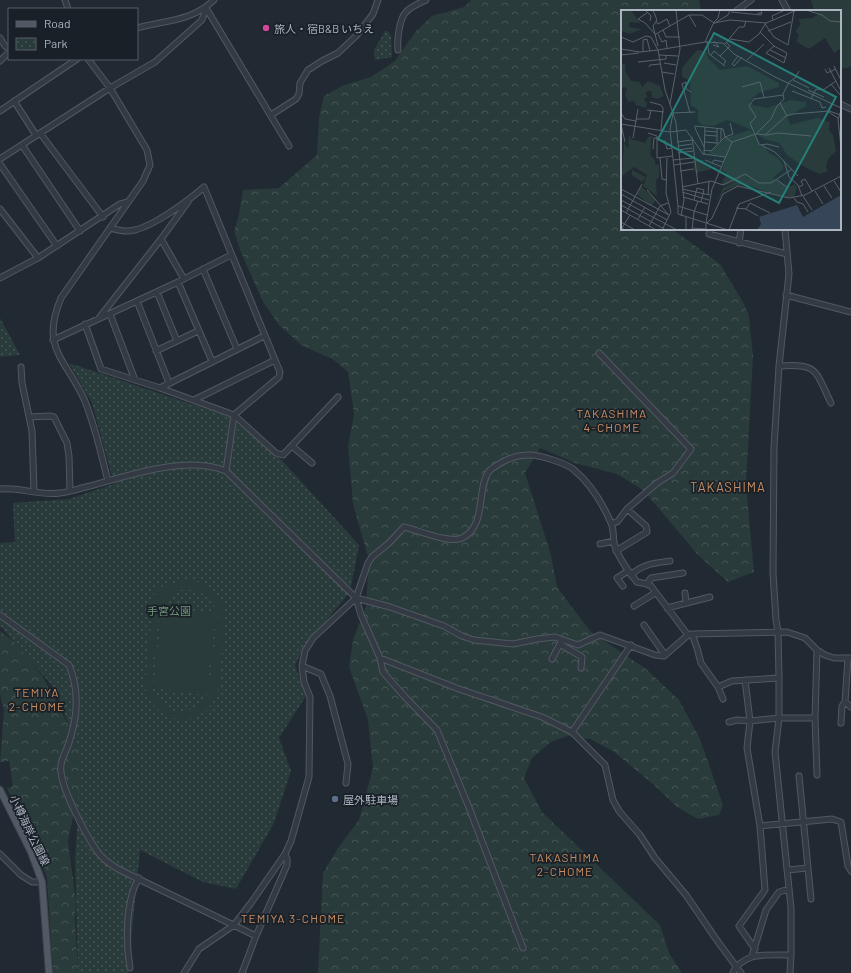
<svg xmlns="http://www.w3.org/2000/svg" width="851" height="973" font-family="Barlow,'Noto Sans JP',sans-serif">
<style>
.forest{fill:url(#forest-crowns)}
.park{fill:url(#park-dots)}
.pitch{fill:#293b3a;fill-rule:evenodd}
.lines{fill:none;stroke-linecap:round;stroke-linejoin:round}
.minor-casing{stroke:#515862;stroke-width:7}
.major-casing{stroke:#3d444d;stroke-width:8}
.minor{stroke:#343a43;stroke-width:5}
.major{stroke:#515964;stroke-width:6}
.hotel-dot{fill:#d1479c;stroke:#192028;stroke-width:1.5}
.service-dot{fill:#5c6f8a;stroke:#192028;stroke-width:1.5}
.labels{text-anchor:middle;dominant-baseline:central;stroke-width:3.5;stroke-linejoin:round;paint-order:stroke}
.poi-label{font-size:11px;fill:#adb5c1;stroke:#192028;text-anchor:start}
.park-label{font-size:11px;fill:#709477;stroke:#192028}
.street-label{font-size:11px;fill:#adb5c1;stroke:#192028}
.neighbourhood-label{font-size:12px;letter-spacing:1px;fill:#c78c62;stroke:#192028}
.quarter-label{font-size:13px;letter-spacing:1px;fill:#c78c62;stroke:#192028}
.inset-road{fill:none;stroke:#59616b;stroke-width:1}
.view{fill:#277f7a;fill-opacity:0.15;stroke:#277f7a;stroke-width:2}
.inset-edge{fill:none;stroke:#adb5c1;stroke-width:2}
</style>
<defs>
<pattern id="forest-crowns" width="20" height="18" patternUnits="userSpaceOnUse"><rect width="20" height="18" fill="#293b3a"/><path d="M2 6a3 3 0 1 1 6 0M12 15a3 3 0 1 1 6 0" fill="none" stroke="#455555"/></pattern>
<pattern id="park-dots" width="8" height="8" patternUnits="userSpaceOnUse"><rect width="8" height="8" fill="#293b3a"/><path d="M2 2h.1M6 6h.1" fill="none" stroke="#455555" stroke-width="1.8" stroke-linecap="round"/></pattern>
</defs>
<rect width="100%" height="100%" fill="#212932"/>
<path class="forest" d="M 471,0 L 699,0 L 701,11 L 622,11 L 622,229 L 672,229 L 720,264 L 743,302 L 749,316 L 753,356 L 746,484 L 754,572 L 728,582 L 699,556 L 643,490 L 617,474 L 575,463 L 540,448 L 525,473 L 551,555 L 557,587 L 590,631 L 646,669 L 679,700 L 700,739 L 723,805 L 719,815 L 698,819 L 677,807 L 654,785 L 613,751 L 590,739 L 568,736 L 551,742 L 532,758 L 524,778 L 542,812 L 660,925 L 669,953 L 682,973 L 318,973 L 323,873 L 338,848 L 359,820 L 373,768 L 368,720 L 349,667 L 353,640 L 366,606 L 369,560 L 353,504 L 348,446 L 354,414 L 348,372 L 334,360 L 301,345 L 279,325 L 263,302 L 240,250 L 234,231 L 238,219 L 243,190 L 279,188 L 317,155 L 319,117 L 324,96 L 344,85 L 371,77 L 395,61 L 416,31 L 432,16 L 464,7 Z
M 0,631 L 17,644 L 43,677 L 69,726 L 73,742 L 78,725 L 115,863 L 75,808 L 68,841 L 76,902 L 75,919 L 78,973 L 53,973 L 47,877 L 7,788 L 13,786 L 9,761 L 0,762 L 4,711 L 0,694 Z"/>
<path class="park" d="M 385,31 L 388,31 L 391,36 L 392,57 L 375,60 L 374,50 Z
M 0,318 L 20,355 L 0,357 Z
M 69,363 L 230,417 L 278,456 L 359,545 L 350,592 L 303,649 L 295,665 L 306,696 L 279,738 L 291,771 L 274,823 L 236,889 L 203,882 L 140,850 L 128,973 L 78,973 L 75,858 L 78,816 L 79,751 L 55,689 L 0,626 L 0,543 L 15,542 L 13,503 L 69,499 L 114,484 L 92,403 Z"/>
<path class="pitch" d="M 811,0 L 851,0 L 851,67 L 840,69 L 840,11 L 814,11 Z
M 188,580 L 203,583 L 212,589 L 219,597 L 223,606 L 225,616 L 219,687 C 210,731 152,729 145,685 L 155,584 L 162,586 L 162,590 L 172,584 ZM 181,590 L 191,590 L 204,594 L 211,600 L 217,612 L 218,621 L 208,693 C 193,724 151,714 151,679 L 160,608 L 169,597 Z
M 163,607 L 216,614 L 206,695 L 153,688 Z"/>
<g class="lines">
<defs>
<path id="minor" d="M 65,0 L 68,9
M 782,0 L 788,11
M 206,8 L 289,146
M 736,11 L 751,0
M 137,28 C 165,20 191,22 214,0
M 0,38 L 5,46 L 9,48
M 398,50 C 397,41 399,19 406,12 C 410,7 420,3 426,0
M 88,59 L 110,88 L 147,150 L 150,165 L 143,181 L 61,298 C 40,348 65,358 84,399 C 95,425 101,454 108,481
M 0,61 L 9,52
M 14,101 L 36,135
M 840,104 L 851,109
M 0,111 L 77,59
M 271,115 L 296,99 L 299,94 L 300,83 L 308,70 L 322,61 L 338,53 L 356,36 L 373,14 L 378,0
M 40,133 L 103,217
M 22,145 L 80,231
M 0,159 L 110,88 L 155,62 L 202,20 L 206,8
M 0,164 L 57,246
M 0,209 L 38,258
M 110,228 C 115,229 120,231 126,231 C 147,232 188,201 204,187 L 280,372 L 279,377 L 234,415 L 226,471
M 711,229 L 709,234 L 787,254
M 785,229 L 789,274 L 779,366 L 774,447 L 773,573 L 776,620 L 778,632 L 779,678 L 779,718 L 775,752 L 791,908 L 791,955 L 790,973
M 161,239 L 184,279
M 739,243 L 741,229
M 203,269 L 237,349
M 0,278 L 38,258 L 120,204 L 128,202
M 178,282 L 212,361
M 157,292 L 177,341
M 786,295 L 851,312
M 137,301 L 169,383
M 110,314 L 135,380
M 99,318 L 161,239 L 188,202
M 85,324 L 101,369 L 160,388 L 234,415 L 276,453 L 283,455 L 338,397
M 53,340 L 178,282 L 231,255
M 156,351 L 198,331
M 599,353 L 691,449 L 673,473 L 657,483 L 627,509 L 618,521 L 612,524
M 779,366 C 818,363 815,370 831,403
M 21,367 L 22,383 L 32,431 L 34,492
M 160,388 L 264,336
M 194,400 L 275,360
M 29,417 L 50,416 L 54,417 L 67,443 L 69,456 L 70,491
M 292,446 L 312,463
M 0,489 C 20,487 40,496 60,493 C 70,492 80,488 90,486 C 130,475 187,455 226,471 L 356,598 L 390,607 L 444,626 L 462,636 L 474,640 L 513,644 L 537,639 L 555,637 L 578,645 L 600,635 L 655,655 L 664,656 L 688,635 L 692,634 L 787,632 L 805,638 L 817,650 L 825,655 L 834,658 L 851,658
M 600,544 L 614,541
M 616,551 L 647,532 L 646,526 L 627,509
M 631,575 C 642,564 655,563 670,561
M 647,584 L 651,578 L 683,573
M 623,586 L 617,578 L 628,571
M 685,593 L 686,603
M 356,598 L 361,615 L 380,658 L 383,672 L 404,696 L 437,730 L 468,805 L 523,948
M 634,606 L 655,593
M 667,608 L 710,597
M 0,615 L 69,665 C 79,689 78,714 70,739 C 68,748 62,757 61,765 C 58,784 86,835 97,851 C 102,859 110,864 118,869 L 256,936
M 644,625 L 665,655
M 692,634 L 697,648 L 701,663 L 718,687 L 723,699
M 560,644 L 582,657 L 581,668
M 380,658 L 459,689 L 542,717 L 572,732 L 605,765 L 613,800 L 619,811 L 640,835 L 655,858 L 686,895 L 716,939 L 741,973
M 552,659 L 561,642
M 302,666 L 321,674 L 330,696 L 348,764 L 346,783
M 745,680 L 750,721 L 747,748 L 760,826 L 765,890 L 739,926 L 755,949
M 718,687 L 732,681 L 779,678
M 845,702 L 851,707
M 729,722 L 737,720 L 750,721 L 779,718 L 815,718
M 841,723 L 842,706 L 845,702 L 848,658
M 572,732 L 631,645
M 817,775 L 815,718 L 817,650
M 799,776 L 811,899
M 760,826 L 832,819 L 841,822 L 848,866 L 851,871
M 0,854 L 21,875 L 32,882 L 42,882
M 787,870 L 808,868
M 752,956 L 766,910 L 779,892 L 789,889
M 130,968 C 126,943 125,901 139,878
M 184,973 L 199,949 L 234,925 L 251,903 L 285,854 L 291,841 L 309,777 L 310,697 L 304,682 L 302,666 L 305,651 L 313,638 L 356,598 L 368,563 L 372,557 L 389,543 L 404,527 C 417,530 450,544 462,538 C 487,526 476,490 489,471 C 492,468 496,466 499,464 C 508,458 519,455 530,455 C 540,455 565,463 573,469 C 590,483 602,502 611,523 C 614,529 613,537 614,543 C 618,558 628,571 637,582 L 647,584 L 651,586 L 688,635
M 242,973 L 256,936 L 287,865 L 287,859 L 285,854
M 733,973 C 735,966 745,959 752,957 C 760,954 782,955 791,955"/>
<path id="major" d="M 0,790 L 31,852 L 42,882 L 49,973"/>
</defs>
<use href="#minor" class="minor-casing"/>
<use href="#major" class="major-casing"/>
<use href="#minor" class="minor"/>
<use href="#major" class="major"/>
</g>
<circle class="hotel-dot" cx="266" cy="28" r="4"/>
<circle class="service-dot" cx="335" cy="799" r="4"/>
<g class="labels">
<g class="poi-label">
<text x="274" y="28">旅人・宿B&amp;B いちえ</text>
<text x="343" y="799">屋外駐車場</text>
</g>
<g class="park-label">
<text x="169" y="610">手宮公園</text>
</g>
<g class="street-label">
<text transform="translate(30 830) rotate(64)">小樽海岸公園線</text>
</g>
<g class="neighbourhood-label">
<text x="612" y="413">TAKASHIMA<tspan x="612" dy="14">4-CHOME</tspan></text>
<text x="37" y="692">TEMIYA<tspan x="37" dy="14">2-CHOME</tspan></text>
<text x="565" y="857">TAKASHIMA<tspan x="565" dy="14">2-CHOME</tspan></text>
<text x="293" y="918">TEMIYA 3-CHOME</text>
</g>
<g class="quarter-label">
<text x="728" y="487">TAKASHIMA</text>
</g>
</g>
<g transform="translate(621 10)">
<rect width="220" height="220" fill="#212932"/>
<path d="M 20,176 L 35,190 L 30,196 L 16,184 Z" fill="#293b3a"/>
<path d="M 0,0 L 10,0 L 19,13 L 8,12 L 8,17 L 21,19 L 9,24 L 0,21 ZM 188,0 L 220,0 L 219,39 L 213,43 L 204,28 L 188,39 L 175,32 L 178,24 L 174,22 L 180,14 L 177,9 L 192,8 L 198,3 ZM 79,40 L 85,42 L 88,49 L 99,60 L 126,56 L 158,73 L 158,77 L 137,83 L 129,91 L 131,95 L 147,98 L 169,90 L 185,92 L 185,96 L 166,107 L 169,115 L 196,108 L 209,112 L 208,120 L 212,125 L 215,141 L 208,148 L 205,156 L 207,161 L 199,164 L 187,159 L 167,146 L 158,133 L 143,129 L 131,120 L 112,112 L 106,110 L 92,116 L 81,115 L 77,111 L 77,100 L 70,95 L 69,71 L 61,67 L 61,58 L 75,41 ZM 0,54 L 5,54 L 4,60 L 10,71 L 19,72 L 21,77 L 27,71 L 39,76 L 43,86 L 36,89 L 31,87 L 30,81 L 25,82 L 26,87 L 23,89 L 26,93 L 25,98 L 15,95 L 13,91 L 7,92 L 4,84 L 6,79 L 2,77 L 0,82 ZM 8,124 L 10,129 L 24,133 L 27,127 L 31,126 L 29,145 L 34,150 L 34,154 L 38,155 L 38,168 L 35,170 L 36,186 L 22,176 L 26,165 L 13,157 L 1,166 L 3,132 L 7,139 ZM 133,167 L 166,185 L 165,188 L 122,174 L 103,181 L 96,192 L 102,178 L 118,169 Z" fill="#293b3a"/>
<path d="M 129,120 L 134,124 L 139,136 L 144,137 L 148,143 L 158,149 L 163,158 L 152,168 L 167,177 L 174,174 L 176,178 L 173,187 L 165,188 L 166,185 L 136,169 L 126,167 L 102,176 L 101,173 L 106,163 L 101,160 L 105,147 L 87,144 L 104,128 ZM 72,150 L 83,150 L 81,154 L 91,159 L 74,163 Z" fill="#293b3a"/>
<path d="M 127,141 L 138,148 L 137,155 L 132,156 L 120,148 L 123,142 ZM 11,160 L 25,167 L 21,172 L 11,165 Z" fill="#293b3a"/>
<path d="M 220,185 L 220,220 L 136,220 L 140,214 L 138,207 L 176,195 L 182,207 Z" fill="#364558"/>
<path class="inset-road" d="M 24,0 L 30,6 L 29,11M 32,0 L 36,10 L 32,16 L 37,36M 185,0 L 201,5 L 209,11 L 220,12M 110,2 L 140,5 L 141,2 L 136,4M 26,3 L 17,9 L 24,13 L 35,25M 68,5 L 75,17M 152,10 L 151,6 L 164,0M 35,11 L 37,14 L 46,9 L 49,16M 93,12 L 97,8 L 99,0M 93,13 L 109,10 L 145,13M 144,14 L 153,27 L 167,35 L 173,1M 42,20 L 45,27 L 59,27M 147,21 L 170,12M 139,22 L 153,36 L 166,43 L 163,53 L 145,43 L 153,36M 35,24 L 68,5 L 81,5 L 93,13M 37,24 L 41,32 L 45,30 L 46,38M 0,27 L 12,32 L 25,26 L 30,27 L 37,40 L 19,42 L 0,39M 109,29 L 128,32 L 138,24 L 145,13 L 176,0M 86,31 L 88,44 L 104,56M 84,32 L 102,33 L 113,44 L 154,67 L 220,98M 104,34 L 118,17 L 123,17 L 125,11M 92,35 L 98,37 L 93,31M 149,40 L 165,48M 22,42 L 22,30 L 26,29 L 29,41M 0,45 L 18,43M 38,45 L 57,46M 90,45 L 93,41 L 105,51 L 102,55M 99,46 L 109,36 L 105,32M 117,46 L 111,54 L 113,56 L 121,47M 126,50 L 143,34M 17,52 L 45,49 L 45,45M 43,53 L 55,55M 213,56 L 220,70M 28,57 L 29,55 L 39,54M 208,58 L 220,81M 204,59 L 206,63 L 215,59M 41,62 L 53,64M 172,70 L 188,78M 210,74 L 220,86M 121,77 L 139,72 L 143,87M 187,80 L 203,87M 171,81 L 199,92 L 201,98 L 205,97M 162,85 L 133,89 L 128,96 L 135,107 L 129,113 L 138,134 L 154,142 L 177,166M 190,89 L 195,79 L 202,80 L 215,71M 29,92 L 40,95 L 42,98 L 40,120M 159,93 L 166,106M 49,94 L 59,39 L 55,0M 26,100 L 43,102M 220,100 L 217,110 L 220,137M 206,101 L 217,108M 0,103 L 4,109 L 15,111M 69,103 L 61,74 L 65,72 L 65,79 L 70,82M 15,109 L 28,109 L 30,100M 0,114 L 49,122 L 65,120 L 82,144 L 104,147M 0,114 L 4,132M 74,118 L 74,116 L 102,119 L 104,127 L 111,132M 74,118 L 83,137M 84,121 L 96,122M 27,123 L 36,126 L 36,148 L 51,146M 135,124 L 150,109 L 156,96 L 163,89 L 162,84 L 168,72 L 174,68 L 178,61M 84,125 L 96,126M 144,125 L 165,106 L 172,104 L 208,101 L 220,105M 71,127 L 77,174M 12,128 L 17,99M 42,131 L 44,131 L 46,139 L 51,138M 100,131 L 100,118M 56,132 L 71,130M 84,132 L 96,133M 96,134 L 96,118M 140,135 L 146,134 L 158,137M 57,136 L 71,134M 32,139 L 33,128 L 36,128M 57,140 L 71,138M 83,140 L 90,141 L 104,127 L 112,124 L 109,113M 57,143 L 72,141M 83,145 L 84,117M 39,148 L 41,169 L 46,170M 52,150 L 72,148M 84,150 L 101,157M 163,151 L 168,167 L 177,175 L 181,186M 91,153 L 93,150 L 103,152M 53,155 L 73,152M 59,161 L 73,159M 156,170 L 166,177M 213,171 L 220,182M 203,176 L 211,188M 61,177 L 90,171 L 102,175 L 124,164 L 138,173 L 150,173 L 171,159M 178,177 L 182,175 L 180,171 L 184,169 L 191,181M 0,179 L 48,205M 61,179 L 89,185M 26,180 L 47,204M 194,181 L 202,194M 61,182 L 88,190M 0,184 L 46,210M 87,185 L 88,171M 182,186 L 191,200M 62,187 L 87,194M 173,188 L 176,192 L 182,194 L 187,202M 0,190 L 56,220M 73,190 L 76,178 L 83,180 L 80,192M 0,195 L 45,220M 57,196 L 57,204 L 107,220M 115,198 L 125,199 L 137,206M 125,199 L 129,193 L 149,203M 0,200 L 35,220M 5,203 L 21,174M 86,205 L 57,196 L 49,120 L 52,103 L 44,80 L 37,40 L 84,32 L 92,14 L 107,5 L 109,0M 60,206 L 63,190 L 55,113 L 52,103 L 74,102M 17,209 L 24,197M 0,212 L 14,220M 85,213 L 91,179 L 111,132 L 135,124 L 146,125 L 157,123 L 190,126M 28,216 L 39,196 L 47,193M 71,218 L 85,219M 4,220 L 1,218 L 9,205M 41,220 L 50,202 L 45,183 L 46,148M 65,220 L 65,207M 71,220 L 73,202 L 77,191M 85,220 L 85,214 L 91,208 L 102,184 L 117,176 L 168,188 L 184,185 L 220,166M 108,220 L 118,194 L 150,182"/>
<path class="view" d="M 93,23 L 215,87 L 158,193 L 37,129 Z"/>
<rect width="220" height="220" class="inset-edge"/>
</g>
<rect x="8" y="8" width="130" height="52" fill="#192028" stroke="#545c65"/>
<rect x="16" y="21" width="20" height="6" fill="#515964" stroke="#545c65"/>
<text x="44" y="28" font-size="12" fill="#adb5c1">Road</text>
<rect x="16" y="38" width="20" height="12" fill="url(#park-dots)" stroke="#545c65"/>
<text x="44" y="48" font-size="12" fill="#adb5c1">Park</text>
</svg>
